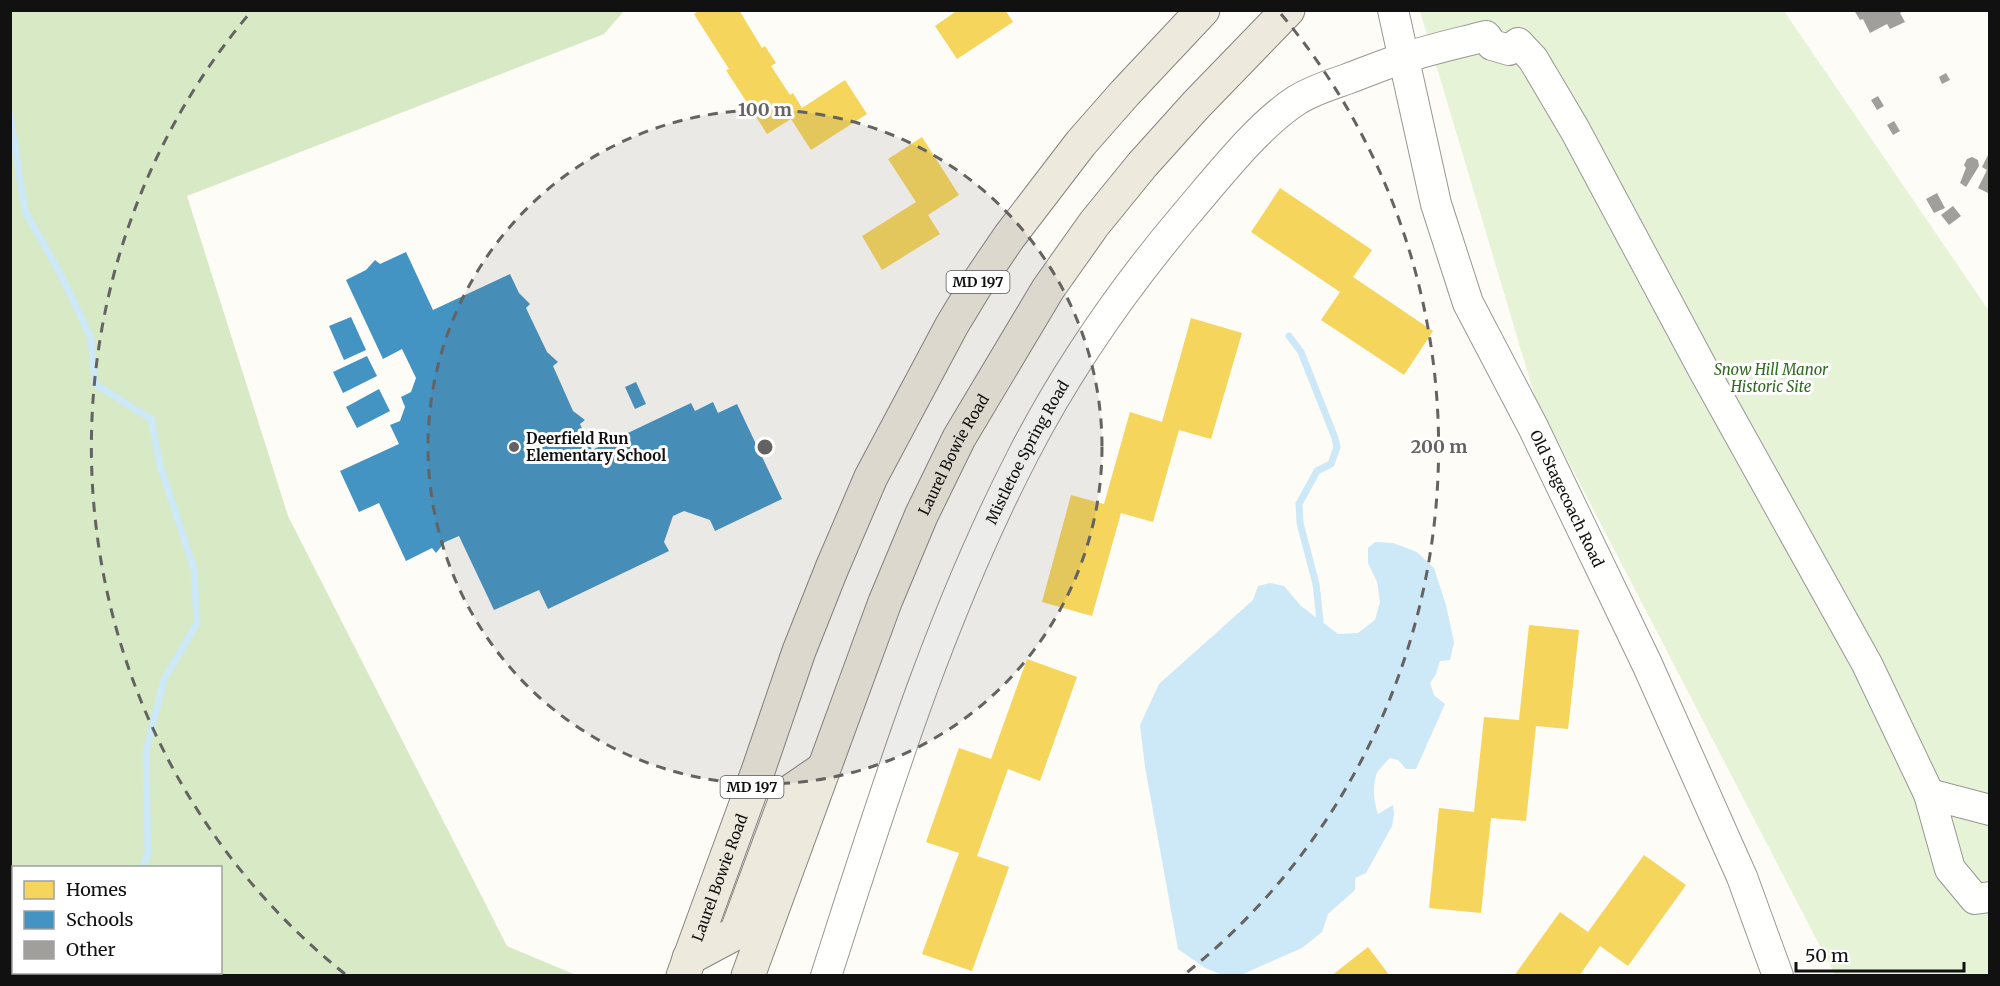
<svg xmlns="http://www.w3.org/2000/svg" width="2000" height="986" font-family="Merriweather,serif">
<style>
.green{fill:#e7f3d7}
.forest{fill:#d8eac5;fill-rule:evenodd}
.water{fill:#cde8f7}
.homes{fill:#f6d55c}
.schools{fill:#4393c3}
.lines{fill:none;stroke-linecap:round;stroke-linejoin:round}
.stream{stroke:#cde8f7;stroke-width:7}
.building{fill:#a19f9c}
.minor-casing{stroke:#979795;stroke-width:32}
.major-casing{stroke:#858482;stroke-width:35}
.minor{stroke:#fffffe;stroke-width:30}
.major{stroke:#ede9dc;stroke-width:33}
.ring{fill:none;stroke:#646362;stroke-width:3;stroke-dasharray:10 8}
.poi-dot{fill:#646362;stroke:#fff;stroke-width:2}
.labels{text-anchor:middle;dominant-baseline:central;stroke-width:6;stroke-linejoin:round;paint-order:stroke}
.shield{fill:#fff;stroke:#585858;stroke-width:1.5}
.shield-label{font-size:14px;font-weight:bold;fill:#111}
.park-label{font-size:15px;font-style:italic;fill:#2f6b1f;stroke:#fff}
.poi-label{font-size:15px;font-weight:bold;fill:#111;stroke:#fff;text-anchor:start}
.street-label{font-size:15px;fill:#111;stroke:#fff}
.centre{fill:#646362;stroke:#fff;stroke-width:3}
.ring-label{font-size:18px;text-anchor:middle;font-weight:bold;fill:#646362;stroke:#fff;stroke-width:6;stroke-linejoin:round;paint-order:stroke}
</style>
<rect width="100%" height="100%" fill="#fdfcf7"/>
<path class="green" d="M 1420,11 L 1784,11 L 1989,311 L 1989,975 L 1835,975 L 1535,397 Z"/>
<path class="forest" d="M 10,11 L 624,11 L 604,34 L 187,196 L 288,516 L 507,946 L 576,975 L 11,975 ZM 14,868 L 220,868 L 220,972 L 14,972 Z"/>
<path class="water" d="M 1375,542 L 1393,543 L 1417,552 L 1434,568 L 1446,605 L 1454,642 L 1450,660 L 1440,661 L 1436,674 L 1430,683 L 1434,695 L 1445,704 L 1416,769 L 1406,769 L 1398,760 L 1390,758 C 1386,762 1380,768 1377,773 C 1372,785 1374,803 1378,814 L 1393,805 L 1394,814 L 1392,826 L 1366,873 L 1355,878 L 1355,890 L 1328,914 L 1322,932 L 1302,948 L 1243,974 L 1223,975 L 1205,968 L 1178,949 L 1145,767 L 1140,725 L 1159,684 L 1253,600 L 1258,586 L 1270,583 L 1284,586 L 1301,606 L 1338,634 L 1358,633 L 1375,620 L 1380,602 L 1377,582 L 1368,563 L 1368,548 Z"/>
<path class="homes" d="M 700,10 L 739,10 L 762,48 L 765,46 L 776,63 L 771,66 L 790,95 L 793,93 L 802,108 L 845,80 L 867,114 L 811,150 L 791,119 L 767,134 L 726,70 L 729,69 L 694,14 Z
M 958,10 L 1005,10 L 1013,22 L 957,59 L 935,26 Z
M 922,137 L 959,195 L 928,215 L 940,234 L 882,270 L 862,236 L 916,202 L 888,159 Z
M 1280,188 L 1372,250 L 1353,277 L 1433,331 L 1404,375 L 1321,320 L 1340,292 L 1251,232 Z
M 1191,318 L 1242,333 L 1211,439 L 1179,430 L 1153,522 L 1121,513 L 1092,616 L 1042,602 L 1071,495 L 1104,504 L 1130,412 L 1162,422 Z
M 1529,625 L 1579,630 L 1568,729 L 1536,726 L 1526,821 L 1491,818 L 1481,913 L 1429,908 L 1439,808 L 1474,812 L 1484,717 L 1519,720 Z
M 1027,659 L 1077,677 L 1040,781 L 1008,769 L 977,856 L 1009,867 L 972,971 L 922,954 L 959,853 L 926,842 L 959,748 L 991,759 Z
M 1644,855 L 1686,885 L 1628,966 L 1600,946 L 1579,976 L 1514,976 L 1560,912 L 1588,932 Z
M 1368,947 L 1390,976 L 1331,976 Z"/>
<path class="schools" d="M 406,252 L 433,310 L 510,274 L 519,293 L 530,304 L 526,308 L 547,352 L 558,362 L 553,366 L 573,411 L 585,420 L 580,424 L 592,450 L 691,403 L 695,411 L 713,402 L 718,413 L 737,404 L 782,499 L 715,531 L 710,520 L 684,511 L 673,516 L 664,542 L 669,551 L 548,609 L 539,590 L 494,610 L 459,536 L 445,542 L 436,553 L 432,548 L 406,561 L 379,503 L 359,512 L 340,471 L 399,444 L 390,425 L 400,421 L 405,407 L 401,397 L 411,392 L 416,378 L 402,349 L 383,359 L 346,280 L 366,270 L 375,260 L 380,264 Z
M 351,317 L 366,350 L 344,360 L 329,326 Z
M 367,356 L 377,376 L 343,393 L 333,372 Z
M 636,382 L 646,404 L 635,409 L 625,387 Z
M 379,389 L 390,411 L 357,428 L 346,407 Z"/>
<g class="lines">
<path class="stream" d="M 10,115 L 25,211 L 61,275 L 91,338 L 95,384 L 151,419 L 160,465 L 194,569 L 197,623 L 164,680 L 146,751 L 148,854 L 142,868
M 1289,336 L 1301,352 L 1335,438 L 1337,447 L 1331,464 L 1317,471 L 1299,504 L 1300,523 L 1316,584 L 1320,620
M 99,976 L 100,972"/>
</g>
<path class="building" d="M 1854,10 L 1904,10 L 1900,13 L 1905,22 L 1890,29 L 1887,24 L 1870,33 L 1863,19 L 1860,20 Z
M 1946,73 L 1950,80 L 1942,84 L 1939,77 Z
M 1878,96 L 1884,106 L 1877,110 L 1871,100 Z
M 1894,121 L 1900,131 L 1893,135 L 1887,125 Z
M 1990,151 L 1990,194 L 1978,188 L 1987,170 L 1982,167 Z
M 1972,157 L 1978,160 L 1979,166 L 1966,187 L 1960,183 L 1966,168 L 1964,165 L 1967,159 Z
M 1937,193 L 1945,208 L 1934,213 L 1926,199 Z
M 1953,206 L 1961,216 L 1949,225 L 1941,215 Z"/>
<g class="lines">
<defs>
<g id="minor">
<path id="s1" d="M 1393,10 L 1436,204 L 1468,303 L 1533,427 L 1647,664 L 1742,877 L 1778,976"/>
<path d="M 1990,810 L 1929,794 L 1950,869 L 1975,899 L 1990,897"/>
<path id="s2" d="M 826,976 C 883,799 938,619 1024,453 C 1068,368 1125,286 1187,213 C 1218,177 1258,125 1297,100 C 1313,90 1330,85 1347,79 C 1366,72 1385,64 1404,58 C 1431,49 1459,43 1486,36 L 1492,45 L 1509,50 L 1518,43 L 1533,59 L 1575,130 L 1704,371 L 1867,664 L 1929,794"/>
</g>
<g id="major">
<path d="M 689,958 L 736,933 L 788,793 L 823,769"/>
<path id="s3" d="M 683,976 L 758,771 L 799,651 L 832,568 L 871,477 L 952,325 L 975,287 L 1009,237 L 1081,143 L 1125,93 L 1203,10"/>
<path id="s4" d="M 748,976 L 885,602 L 921,516 L 959,438 L 1048,289 L 1094,224 L 1142,165 L 1196,105 L 1288,10"/>
</g>
</defs>
<use href="#minor" class="minor-casing"/>
<use href="#major" class="major-casing"/>
<use href="#minor" class="minor"/>
<use href="#major" class="major"/>
</g>
<circle cx="765" cy="447" r="337" fill="#646362" fill-opacity=".12"/>
<g class="ring">
<circle cx="765" cy="447" r="337"/>
<path d="M345 974A674 674 0 0 1 249 14M1281 14A674 674 0 0 1 1185 974"/>
</g>
<circle class="poi-dot" cx="514" cy="447" r="6"/>
<g class="labels">
<g class="shield">
<rect x="946.5" y="271" width="63" height="22" rx="4.5"/>
<rect x="720.5" y="776" width="63" height="22" rx="4.5"/>
</g>
<g class="shield-label">
<text x="978" y="282">MD 197</text>
<text x="752" y="787">MD 197</text>
</g>
<g class="park-label">
<text x="1771" y="369">Snow Hill Manor<tspan x="1771" dy="17">Historic Site</tspan></text>
</g>
<g class="poi-label">
<text x="526" y="438">Deerfield Run<tspan x="526" dy="17">Elementary School</tspan></text>
</g>
<g class="street-label">
<text stroke="none"><textPath href="#s2" startOffset="562">Mistletoe Spring Road</textPath></text>
<text stroke="none"><textPath href="#s4" startOffset="561">Laurel Bowie Road</textPath></text>
<text stroke="none"><textPath href="#s1" startOffset="522">Old Stagecoach Road</textPath></text>
<text stroke="none"><textPath href="#s3" startOffset="105">Laurel Bowie Road</textPath></text>
</g>
</g>
<circle cx="765" cy="447" r="9" class="centre"/>
<g class="ring-label">
<text x="765" y="116">100 m</text>
<text x="1439" y="453">200 m</text>
</g>
<rect width="2000" height="986" fill="none" stroke="#111111" stroke-width="24"/>
<rect x="12" y="866" width="210" height="108" fill="#ffffff" stroke="#a0a0a0" stroke-width="1.5"/>
<rect x="24" y="881" width="30" height="18" fill="#f6d55c" stroke="#a0a0a0" stroke-width="1.5"/>
<text x="66" y="896" font-size="18" fill="#111111">Homes</text>
<rect x="24" y="911" width="30" height="18" fill="#4393c3" stroke="#a0a0a0" stroke-width="1.5"/>
<text x="66" y="926" font-size="18" fill="#111111">Schools</text>
<rect x="24" y="941" width="30" height="18" fill="#a19f9c" stroke="#a0a0a0" stroke-width="1.5"/>
<text x="66" y="956" font-size="18" fill="#111111">Other</text>
<path d="M1796 962v9h168v-9" fill="none" stroke="#111111" stroke-width="3"/>
<text x="1805" y="962" font-size="18" fill="#111111" stroke="#ffffff" stroke-width="4.5" paint-order="stroke">50 m</text>
</svg>
